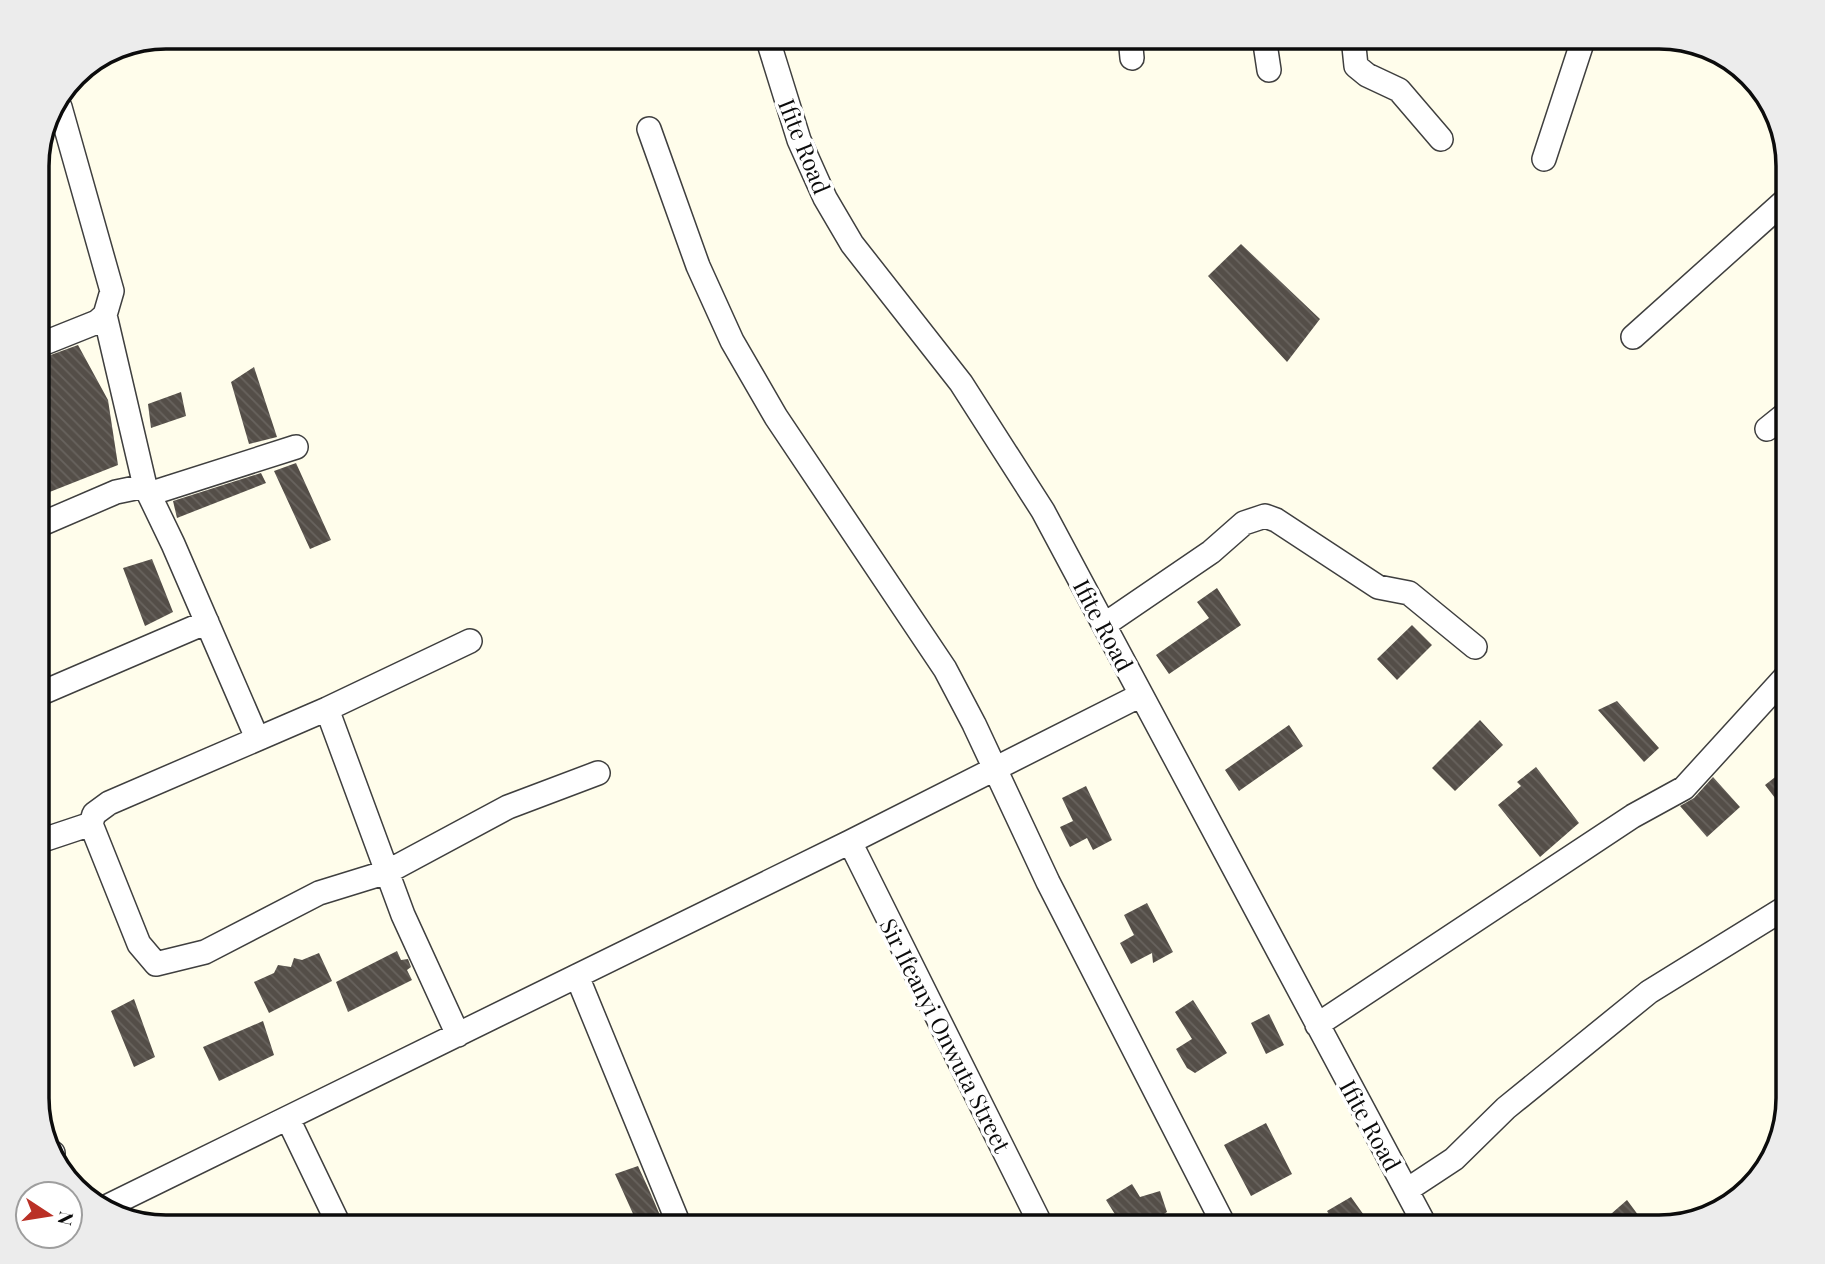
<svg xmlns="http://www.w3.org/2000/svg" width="1825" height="1264" font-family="'Playfair Display',serif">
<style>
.building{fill:url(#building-back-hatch)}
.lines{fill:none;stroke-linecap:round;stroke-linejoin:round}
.minor-casing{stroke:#3f3f3f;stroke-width:26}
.minor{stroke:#fff;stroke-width:23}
.labels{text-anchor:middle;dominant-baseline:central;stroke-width:7;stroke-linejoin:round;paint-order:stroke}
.street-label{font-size:23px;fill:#0c0c0c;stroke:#fff}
.rim{fill:none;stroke:#0c0c0c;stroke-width:3.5}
</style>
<defs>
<pattern id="building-back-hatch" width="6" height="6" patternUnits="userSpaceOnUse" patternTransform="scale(1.75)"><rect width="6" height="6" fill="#544e48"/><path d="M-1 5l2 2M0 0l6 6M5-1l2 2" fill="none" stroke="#68635e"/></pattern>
</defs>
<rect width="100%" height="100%" fill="#fffdeb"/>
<path class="building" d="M 1241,244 L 1320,319 L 1287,362 L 1208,276 Z
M 78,345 L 108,400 L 118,465 L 37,497 L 37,360 Z
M 254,367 L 277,437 L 249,444 L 231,382 Z
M 181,392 L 186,416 L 151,428 L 148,404 Z
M 296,463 L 331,540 L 310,549 L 274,471 Z
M 261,473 L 266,483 L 177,518 L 173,501 Z
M 152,559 L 173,612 L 145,626 L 123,568 Z
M 1217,588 L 1241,625 L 1169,674 L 1156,655 L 1209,618 L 1197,602 Z
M 1412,625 L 1432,645 L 1397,680 L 1377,659 Z
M 1617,701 L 1659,748 L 1644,762 L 1598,710 Z
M 1480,720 L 1503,745 L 1455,791 L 1432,768 Z
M 1289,725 L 1303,746 L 1239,791 L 1225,770 Z
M 1536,767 L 1579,823 L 1540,857 L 1498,805 L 1521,786 L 1517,782 Z
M 1788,767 L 1788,815 L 1765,785 Z
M 1713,777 L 1740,807 L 1707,837 L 1680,806 L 1694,798 Z
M 1086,786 L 1112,840 L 1093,850 L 1087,838 L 1070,847 L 1060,827 L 1073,821 L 1062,798 Z
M 1147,903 L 1173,952 L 1153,963 L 1152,953 L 1131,964 L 1120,943 L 1134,935 L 1124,915 Z
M 397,951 L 401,960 L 408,959 L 411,967 L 407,970 L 412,980 L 348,1012 L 336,982 Z
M 319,953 L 332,981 L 269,1013 L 254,982 L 274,973 L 278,965 L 291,967 L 294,958 L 302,960 Z
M 134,999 L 155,1057 L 134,1067 L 111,1011 Z
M 1193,1000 L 1227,1053 L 1195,1073 L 1187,1068 L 1176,1049 L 1192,1039 L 1175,1012 Z
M 1269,1014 L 1284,1045 L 1266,1054 L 1251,1023 Z
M 263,1021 L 274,1055 L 219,1081 L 203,1047 Z
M 1266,1123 L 1292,1174 L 1251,1196 L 1224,1145 Z
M 638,1166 L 650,1192 L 665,1227 L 639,1227 L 615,1174 Z
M 1132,1184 L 1140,1197 L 1160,1191 L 1167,1212 L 1153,1221 L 1157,1227 L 1123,1227 L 1106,1200 Z
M 1351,1197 L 1366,1218 L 1360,1222 L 1362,1227 L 1336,1227 L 1327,1211 Z
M 1627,1200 L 1647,1227 L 1596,1227 Z"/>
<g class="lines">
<defs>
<path id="minor" d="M 767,37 L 799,140 L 825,198 L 852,244 L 961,383 L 1043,511 L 1426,1227
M 1130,37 L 1132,58
M 1264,37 L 1269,70
M 1353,37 L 1356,66 L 1367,75 L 1399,90 L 1441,139
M 649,129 L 698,266 L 732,341 L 776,417 L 945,669 L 974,724 L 1048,882 L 1225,1227
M 1544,159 L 1584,37
M 105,315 L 145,486 L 173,544 L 257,738
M 1633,337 L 1788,198
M 37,346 L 97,322 L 105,315 L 112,291 L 60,107
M 1767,429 L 1788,412
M 149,494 L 296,447
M 37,526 L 116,492 L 145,486
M 1104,625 L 1211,552 L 1244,523 L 1265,516 L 1276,520 L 1378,587 L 1409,593 L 1475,647
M 470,641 L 327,709 L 109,803 L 94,814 L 91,824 L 139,944 L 156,964 L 205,952 L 319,893 L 387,872 L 508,807 L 598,773
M 37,695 L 207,622
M 327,709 L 403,915 L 458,1035
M 37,842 L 91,824
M 850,842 L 1042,1227
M 577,976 L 680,1227
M 1317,1025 L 1633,816 L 1684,788 L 1788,674
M 288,1119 L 340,1227
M 51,1154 L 53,1153
M 1407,1190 L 1454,1159 L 1506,1108 L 1649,992 L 1788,906
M 104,1208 L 850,842 L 1141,695"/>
</defs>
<use href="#minor" class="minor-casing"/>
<use href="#minor" class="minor"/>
</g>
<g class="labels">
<g class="street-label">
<text transform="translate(805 146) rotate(68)">Ifite Road</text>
<text transform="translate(1104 625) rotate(62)">Ifite Road</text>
<text transform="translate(946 1035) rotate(63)">Sir Ifeanyi Onwuta Street</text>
<text transform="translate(1371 1125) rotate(61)">Ifite Road</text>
</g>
</g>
<path d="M0 0H1825V1264H0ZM166 49H1659A117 117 0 0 1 1776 166V1098A117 117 0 0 1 1659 1215H166A117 117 0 0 1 49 1098V166A117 117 0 0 1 166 49Z" fill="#ececec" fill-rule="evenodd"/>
<path class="rim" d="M166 49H1659A117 117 0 0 1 1776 166V1098A117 117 0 0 1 1659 1215H166A117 117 0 0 1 49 1098V166A117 117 0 0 1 166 49Z"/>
<g transform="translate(49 1215) rotate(102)"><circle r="33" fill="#ffffff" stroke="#9e9e9e" stroke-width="2"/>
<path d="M0-5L12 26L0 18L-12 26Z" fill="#ba3026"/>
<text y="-10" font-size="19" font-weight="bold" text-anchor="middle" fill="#0c0c0c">N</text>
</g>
</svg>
